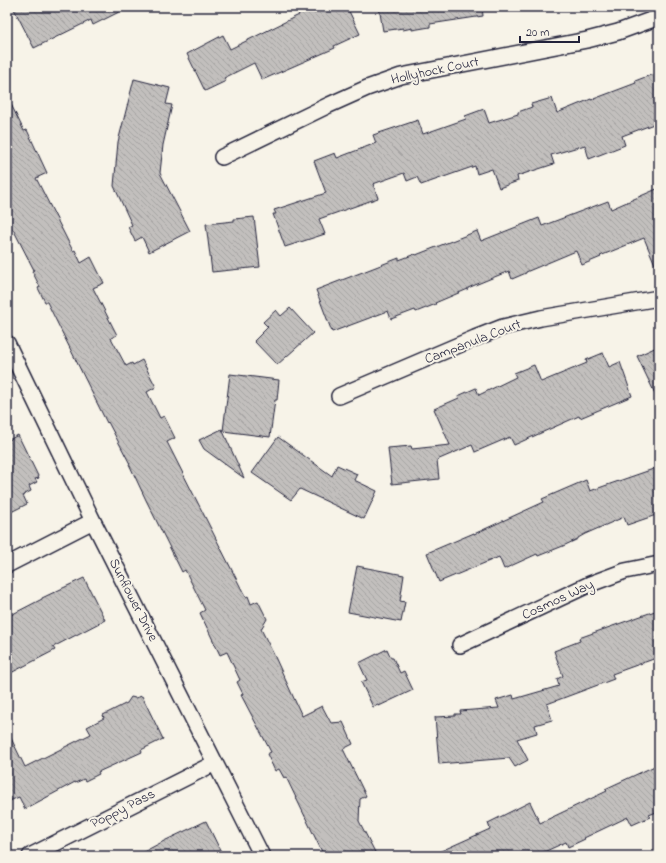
<svg xmlns="http://www.w3.org/2000/svg" width="666" height="863" font-family="'Indie Flower',sans-serif">
<style>
.building{fill:url(#building-back-hatch);stroke:#22223b}
.lines{fill:none;stroke-linecap:round;stroke-linejoin:round}
.street-casing{stroke:#22223b;stroke-width:18}
.street{stroke:#f7f3e8;stroke-width:15}
.labels{text-anchor:middle;dominant-baseline:central;stroke-width:4;stroke-linejoin:round;paint-order:stroke}
.street-label{font-size:14px;fill:#22223b;stroke:#f7f3e8}
</style>
<defs>
<pattern id="building-back-hatch" width="6" height="6" patternUnits="userSpaceOnUse"><rect width="6" height="6" fill="#c2bfbd"/><path d="M-1 5l2 2M0 0l6 6M5-1l2 2" fill="none" stroke="#a6a4a3"/></pattern>
</defs>
<rect width="100%" height="100%" fill="#f7f3e8"/>
<filter id="ink" filterUnits="userSpaceOnUse"><feTurbulence type="fractalNoise" baseFrequency=".025" numOctaves="2"/><feDisplacementMap in="SourceGraphic" scale="8" xChannelSelector="R" yChannelSelector="G"/><feConvolveMatrix kernelMatrix="1 2 1 2 8 2 1 2 1" color-interpolation-filters="sRGB"/></filter>
<g filter="url(#ink)">
<path class="building" d="M 13,7 L 129,7 L 93,25 L 91,20 L 34,48 Z
M 295,7 L 347,7 L 360,34 L 334,46 L 335,48 L 262,80 L 254,63 L 224,78 L 226,81 L 205,91 L 187,54 L 223,35 L 230,49 L 299,15 Z
M 379,7 L 482,7 L 483,16 L 430,24 L 430,27 L 412,30 L 412,28 L 403,30 L 403,28 L 383,31 Z
M 659,73 L 659,122 L 622,136 L 625,145 L 589,159 L 585,145 L 551,155 L 554,164 L 517,176 L 518,181 L 499,188 L 492,169 L 477,174 L 475,166 L 421,185 L 417,177 L 407,181 L 404,173 L 373,184 L 378,198 L 319,219 L 325,234 L 285,247 L 273,214 L 276,214 L 274,210 L 326,193 L 314,161 L 335,153 L 337,158 L 376,143 L 373,135 L 418,120 L 423,134 L 466,119 L 465,116 L 484,109 L 489,123 L 518,114 L 518,112 L 532,107 L 531,104 L 552,98 L 557,113 L 591,99 L 591,100 L 636,83 L 635,81 L 653,74 L 654,75 Z
M 134,79 L 170,88 L 166,104 L 172,105 L 163,145 L 160,173 L 190,231 L 149,252 L 142,237 L 135,241 L 128,227 L 132,225 L 114,186 L 118,142 Z
M 7,96 L 24,131 L 27,130 L 47,173 L 36,178 L 73,251 L 75,250 L 81,263 L 91,257 L 104,283 L 93,288 L 117,335 L 111,338 L 126,366 L 132,363 L 133,365 L 142,360 L 156,387 L 147,392 L 160,418 L 164,416 L 175,438 L 167,442 L 243,592 L 246,597 L 248,596 L 251,604 L 258,601 L 267,619 L 261,629 L 275,657 L 302,716 L 322,706 L 331,723 L 343,722 L 353,744 L 343,749 L 366,796 L 360,799 L 359,821 L 377,856 L 324,856 L 286,777 L 284,778 L 279,769 L 275,771 L 267,754 L 271,752 L 241,695 L 243,694 L 237,682 L 240,680 L 227,652 L 220,655 L 200,613 L 205,610 L 185,570 L 182,572 L 146,500 L 129,464 L 130,464 L 108,422 L 107,423 L 47,302 L 45,302 L 38,288 L 40,287 L 32,271 L 34,270 L 13,229 L 7,233 Z
M 659,188 L 659,274 L 644,238 L 600,256 L 601,257 L 582,265 L 576,251 L 526,272 L 526,273 L 512,279 L 509,271 L 475,285 L 468,288 L 468,289 L 435,303 L 436,304 L 416,312 L 415,310 L 391,319 L 388,311 L 332,332 L 316,290 L 399,258 L 399,260 L 415,254 L 416,255 L 477,231 L 481,241 L 539,218 L 542,226 L 608,201 L 611,209 Z
M 254,217 L 260,267 L 212,272 L 206,224 L 234,221 L 234,219 Z
M 290,308 L 313,333 L 277,365 L 254,341 L 268,327 L 263,322 L 276,310 L 281,316 Z
M 659,346 L 659,402 L 637,356 Z
M 603,353 L 609,367 L 620,362 L 632,396 L 580,418 L 579,416 L 514,445 L 510,437 L 475,452 L 472,445 L 437,460 L 439,479 L 392,484 L 388,448 L 411,446 L 412,449 L 450,445 L 434,409 L 459,398 L 458,396 L 476,388 L 479,395 L 516,377 L 514,373 L 534,365 L 541,382 L 587,363 L 586,360 Z
M 230,374 L 279,380 L 277,400 L 275,400 L 270,437 L 223,431 Z
M 222,429 L 244,478 L 204,449 L 199,440 Z
M 18,435 L 39,478 L 35,479 L 37,482 L 29,486 L 31,491 L 23,495 L 27,504 L 7,514 L 7,441 Z
M 278,437 L 332,476 L 337,465 L 357,474 L 354,480 L 377,491 L 364,519 L 300,489 L 291,500 L 252,473 Z
M 659,467 L 659,514 L 627,525 L 624,517 L 585,534 L 578,538 L 578,539 L 563,546 L 538,556 L 537,554 L 504,569 L 499,557 L 439,582 L 427,553 L 474,533 L 474,534 L 544,502 L 542,499 L 586,480 L 590,491 Z
M 357,566 L 404,575 L 400,601 L 405,602 L 401,622 L 348,612 Z
M 84,578 L 105,620 L 53,647 L 55,650 L 7,675 L 7,617 L 42,599 L 42,598 Z
M 655,611 L 659,623 L 659,657 L 612,674 L 614,679 L 547,704 L 552,720 L 535,725 L 537,733 L 517,739 L 528,760 L 515,767 L 509,758 L 439,764 L 435,717 L 455,716 L 455,714 L 461,714 L 460,711 L 499,708 L 496,700 L 513,695 L 514,699 L 559,686 L 557,679 L 563,676 L 554,651 L 580,641 L 579,638 Z
M 387,649 L 391,658 L 393,658 L 400,673 L 404,671 L 413,690 L 379,706 L 378,705 L 373,707 L 361,682 L 367,680 L 359,663 Z
M 142,696 L 163,739 L 141,750 L 142,752 L 98,772 L 99,774 L 85,781 L 84,779 L 75,783 L 75,782 L 25,809 L 19,797 L 7,802 L 7,730 L 25,767 L 91,734 L 87,727 L 104,718 L 103,715 L 127,703 L 131,697 L 135,698 Z
M 659,764 L 659,811 L 649,815 L 650,817 L 632,825 L 628,817 L 584,838 L 585,839 L 568,847 L 566,842 L 535,856 L 430,856 L 490,829 L 488,823 L 530,802 L 540,823 L 607,791 L 605,789 Z
M 206,821 L 223,856 L 136,856 L 164,841 Z"/>
<g class="lines">
<defs>
<path id="street" d="M 222,157 L 329,105 L 367,88 L 401,76 L 587,40 L 618,32 L 659,17
M 7,343 L 93,521 L 262,856
M 339,396 L 475,338 L 503,327 L 541,318 L 659,298
M 7,565 L 93,521
M 460,645 L 590,584 L 625,571 L 659,564
M 30,856 L 215,763"/>
</defs>
<use href="#street" class="street-casing"/>
<use href="#street" class="street"/>
</g>
</g>
<g class="labels">
<g class="street-label">
<text transform="translate(435 71) rotate(-12)">Hollyhock Court</text>
<text transform="translate(473 342) rotate(-21)">Campanula Court</text>
<text transform="translate(133 600) rotate(63)">Sunflower Drive</text>
<text transform="translate(558 600) rotate(-25)">Cosmos Way</text>
<text transform="translate(123 809) rotate(-27)">Poppy Pass</text>
</g>
</g>
<rect width="666" height="863" fill="none" stroke="#f7f3e8" stroke-width="24"/>
<rect x="12" y="12" width="642" height="839" fill="none" stroke="#22223b" stroke-width="1.5" filter="url(#ink)"/>
<path d="M520 36v6h59v-6" fill="none" stroke="#22223b" stroke-width="2"/>
<text x="526" y="36" font-size="12" fill="#22223b" stroke="#f7f3e8" stroke-width="3" paint-order="stroke">20 m</text>
</svg>
